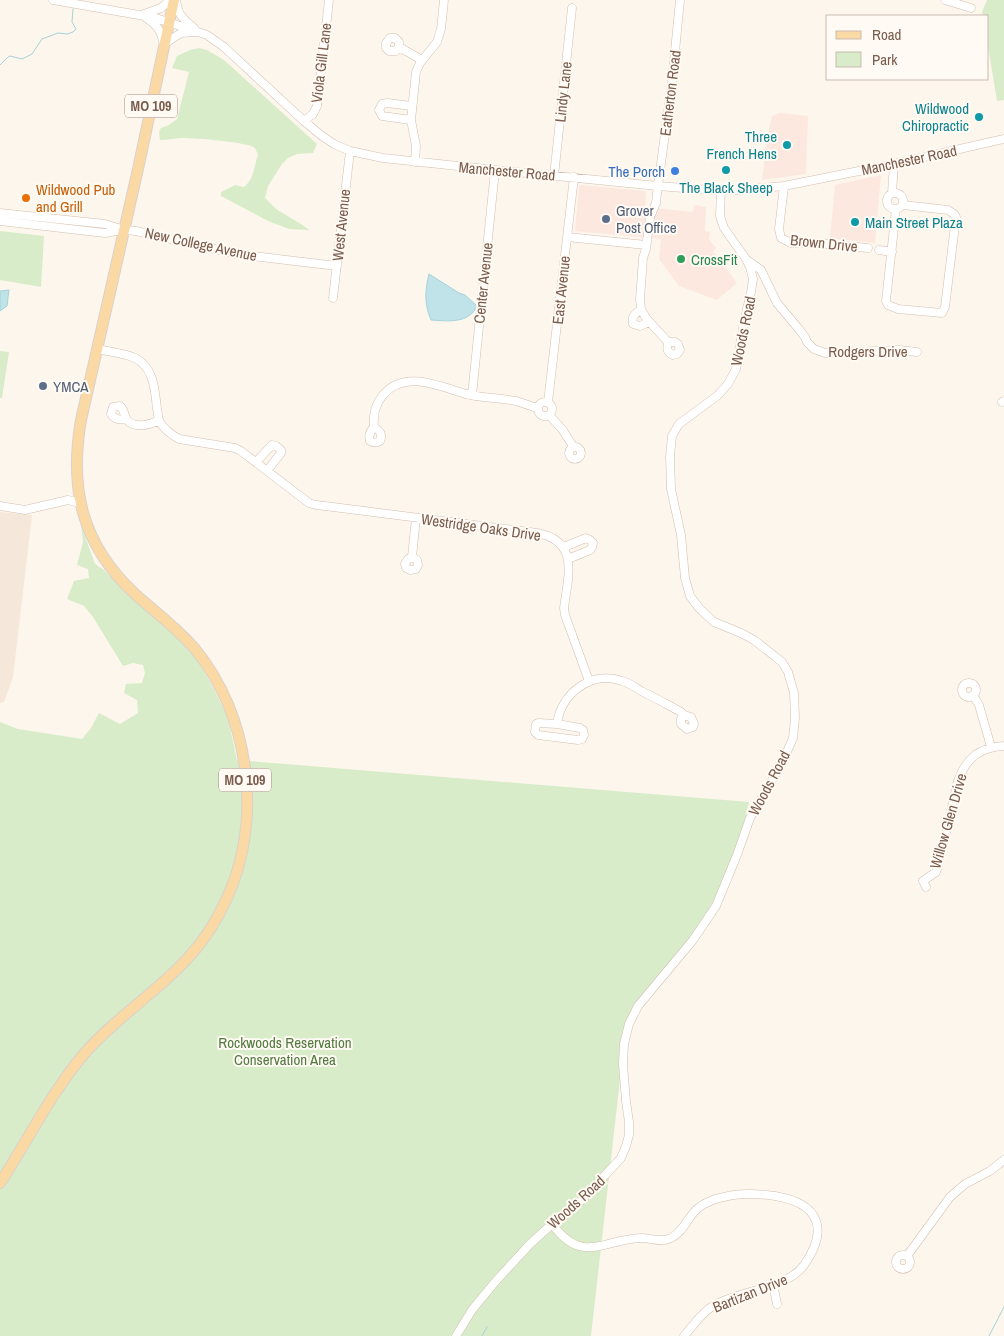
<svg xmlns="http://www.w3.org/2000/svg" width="1004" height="1336" font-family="'Archivo Narrow',sans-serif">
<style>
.residential{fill:#f5e8da}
.commercial{fill:#fde8e0}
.green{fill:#d8ecc9}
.water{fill:#bfe3e8;stroke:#a5d3da}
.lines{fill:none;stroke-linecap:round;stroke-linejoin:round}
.stream{stroke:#a5d3da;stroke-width:1}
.minor-casing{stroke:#d1beb0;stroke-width:9}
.major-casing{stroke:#dad1cd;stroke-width:12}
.minor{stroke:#fff;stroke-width:8}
.major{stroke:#fbd9a5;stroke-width:10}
.culture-dot{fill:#0f9aa8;stroke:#fffaf3;stroke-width:2}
.shop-dot{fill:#3f7fe0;stroke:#fffaf3;stroke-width:2}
.food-dot{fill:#e8710a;stroke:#fffaf3;stroke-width:2}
.service-dot{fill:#5c6f8a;stroke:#fffaf3;stroke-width:2}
.leisure-dot{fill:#2e9e5b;stroke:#fffaf3;stroke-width:2}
.labels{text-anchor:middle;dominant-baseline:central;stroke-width:4;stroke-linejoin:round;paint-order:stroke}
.shield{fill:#fffaf3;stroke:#a28b7f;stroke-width:1}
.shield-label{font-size:14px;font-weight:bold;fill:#7a5c4d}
.street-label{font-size:15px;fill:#7a5c4d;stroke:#fffaf3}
.culture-label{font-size:15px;fill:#0d838f;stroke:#fffaf3;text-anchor:end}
.shop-label{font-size:15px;fill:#366cbe;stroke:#fffaf3;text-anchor:end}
.food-label{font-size:15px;fill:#c56008;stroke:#fffaf3;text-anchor:start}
.service-label{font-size:15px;fill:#4e5e75;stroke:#fffaf3;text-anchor:start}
.leisure-label{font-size:15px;fill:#27864d;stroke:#fffaf3;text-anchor:start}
.park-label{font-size:15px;fill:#537a41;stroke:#fffaf3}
</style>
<rect width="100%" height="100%" fill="#fdf6ec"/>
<path class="residential" d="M 0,512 L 32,515 L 13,677 L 4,702 L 0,703 Z"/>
<path class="commercial" d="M 780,113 L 808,116 L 806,174 L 762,180 L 767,140 L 772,116 Z
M 881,175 L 875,243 L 830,238 L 835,185 Z
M 579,185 L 646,191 L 645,207 L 693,212 L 694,205 L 706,207 L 705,231 L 710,232 L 709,239 L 716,248 L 713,251 L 737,283 L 717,300 L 679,286 L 659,259 L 661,239 L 575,231 Z"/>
<path class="green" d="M 987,0 L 1004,0 L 1004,100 L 997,101 L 988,46 L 988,16 L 983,16 L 982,12 Z
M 199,48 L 207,50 L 224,60 L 317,144 L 313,153 L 297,154 L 288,158 L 282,164 L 268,186 L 265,198 L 276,209 L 304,226 L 309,230 L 289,229 L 268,221 L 221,196 L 221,192 L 235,185 L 244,187 C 254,179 254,166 258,155 C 258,154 255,148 255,148 C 249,142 194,138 184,138 C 176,138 168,140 160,140 L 159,132 L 161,128 L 169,125 L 177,119 L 189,72 L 172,68 L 177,56 L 190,50 Z
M 0,231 L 44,236 L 41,287 L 0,280 Z
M 0,351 L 9,352 L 2,398 L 0,398 Z
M 81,525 L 95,564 L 104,570 L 129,595 L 179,639 L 197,659 L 214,689 L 228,718 L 237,760 L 749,802 L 737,855 L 693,940 L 631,1014 L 624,1044 L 591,1336 L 0,1336 L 0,722 L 18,729 L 82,739 L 91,728 L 99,713 L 120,724 L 138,713 L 137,700 L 124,693 L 126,684 L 142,683 L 145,673 L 143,665 L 133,663 L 123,666 L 93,617 L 84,606 L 67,599 L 74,581 L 89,578 L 88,569 L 77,565 L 83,542 Z"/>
<path class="water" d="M 429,274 L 459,293 L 465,295 L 477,306 C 469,324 448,321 431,320 C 424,304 425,290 429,274 Z
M 9,290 L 7,306 L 0,311 L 0,291 Z"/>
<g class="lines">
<path class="stream" d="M 0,65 L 8,57 L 10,56 L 22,59 L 32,54 L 42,39 L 58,33 L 67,34 L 73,32 L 76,29 L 72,22 L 73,9
M 482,1336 L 487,1327
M 989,1336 L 1004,1307"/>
<defs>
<path id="minor" d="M 53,0 L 156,18 L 207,35 L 224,47 L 304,121 L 322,136 L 334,144 L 350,151 L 383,158 L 495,170 L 658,186 L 709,190 L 739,190 L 784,186 L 894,164 L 1004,139
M 176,0 C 178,15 182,18 194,28
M 945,0 L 971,8
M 144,14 L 161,8 L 170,0
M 145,17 C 158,26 160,29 164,44 L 181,33 L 195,32
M 399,47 L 399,42 L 395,38 L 390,38 L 386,43 L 386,48 L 389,51 L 396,51 L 399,47 L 422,60
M 411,120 L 382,116 L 379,110 L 382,104 L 387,103 L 412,106
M 304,121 L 313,114 L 317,106 L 329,0
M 415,162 L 416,146 L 411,120 L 416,72 L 420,63 L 437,42 L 441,29 L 444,0
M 554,176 L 572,8
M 784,186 L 779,229 L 781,238 L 791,243 L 816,243 L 868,248
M887 201a8 8 0 1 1 16 0a8 8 0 1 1-16 0Z
M 892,193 L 894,164
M 896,209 L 886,301 L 888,305 L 898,309 L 942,313 L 945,307 L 956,217 L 954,214 L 948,210 L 903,205
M 0,213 L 105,224 L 124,230 L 136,231 L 236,254 L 337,266
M 0,221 L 105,233 L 122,230
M 567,237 L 646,245
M 879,250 L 892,252
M 747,260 L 761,270 L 777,303 L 798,328 L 805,337 L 807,342 L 814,349 L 825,353 L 831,353 L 899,350 L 917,352
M 333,298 L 350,151
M 641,309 C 636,314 631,315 633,324 L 640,326 L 649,322
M 668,342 L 675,342 L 678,344 L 680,350 L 677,354 L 673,355 C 666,352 667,348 668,342 L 646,318 L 641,309 L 640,299 L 643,258 L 646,249 L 650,217 L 656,203 L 657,193 L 672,82 L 680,0
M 97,349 C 110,352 124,353 135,358 C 154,367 155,391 157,409 C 158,412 158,418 159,421 C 163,428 172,435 179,439 L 235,448 L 241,451 L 309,503 L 316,505 L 333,507 L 537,533 C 580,541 568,576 564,608 L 565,615 L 589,681
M 472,395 L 495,170
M538 409a7 7 0 1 1 14 0a7 7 0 1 1-14 0Z
M 548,402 L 574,177
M 1002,402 L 1004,401
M 549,415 L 562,429 L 573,446
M 126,419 C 120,420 115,420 111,414 L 113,407 L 120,406 C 125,410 124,416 127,420 C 135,429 150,425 159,420
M 374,427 C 380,431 383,434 380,441 C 376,443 373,443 370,441 C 368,435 370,431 374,427 C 373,414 375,405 383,395 C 406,368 442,388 470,395 C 485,398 501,398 516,401 C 523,403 530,406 538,408
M569 453a6 6 0 1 1 12 0a6 6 0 1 1-12 0Z
M 256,462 L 272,445 L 276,446 L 281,450 L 281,453 L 267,471
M 0,506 L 25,510 L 68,500 L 80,503
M 564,547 L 586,538 L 590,540 L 593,543 L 592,547 L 590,550 L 568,559
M 412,557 L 417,560 L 418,565 L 416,569 L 410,570 L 406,568 L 405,564 L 408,559 L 412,557 L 416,518
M962 690a7 7 0 1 1 14 0a7 7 0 1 1-14 0Z
M 973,695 L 979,705 L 991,747
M 557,724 L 538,723 L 536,724 L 535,732 L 538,735 L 578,740 L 582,739 L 584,735 L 583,730 L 580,728 L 557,724 C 561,693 592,670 622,681 C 630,683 636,688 643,692 C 656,698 668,705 681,712 L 684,715 L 691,717 L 694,724 L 693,727 L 687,729 L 681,724 L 681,719 L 684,715
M 926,887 L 923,881 L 936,872 L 938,866 L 958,781 C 966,758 980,747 1004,746
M 552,1224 C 583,1265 601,1240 641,1238 C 651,1238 661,1243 671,1238 C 682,1233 687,1219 696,1210 C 705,1201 721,1197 734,1195 C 748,1193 761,1194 775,1196 C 818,1203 830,1228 804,1265 C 788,1289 739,1290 713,1306 C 701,1313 693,1326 684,1336
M896 1262a7 7 0 1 1 14 0a7 7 0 1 1-14 0Z
M 907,1256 L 950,1197 L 965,1184 L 990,1171 L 1004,1160
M 773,1284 L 777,1304
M 456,1336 L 472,1310 L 495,1282 L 530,1244 L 552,1224 L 582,1200 L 621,1158 L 626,1146 L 629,1135 L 629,1122 L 626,1101 L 623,1064 L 624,1044 L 629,1024 L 638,1006 L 693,940 L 716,906 L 737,855 L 750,818 L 782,763 L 793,738 L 795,718 L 794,693 L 788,672 L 782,662 L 754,640 L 741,633 L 714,622 L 699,608 L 690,596 L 685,578 L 681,535 L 671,489 L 670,456 L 672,436 L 679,424 L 717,396 L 728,384 L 736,369 L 744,322 L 751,292 L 753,279 L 750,267 L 746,259 L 724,228 L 720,216 L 721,190"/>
<path id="major" d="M 0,1183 C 28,1140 51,1093 84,1054 C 115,1018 156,993 188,958 C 204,941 217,920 227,898 C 263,819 250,716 195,649 C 177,628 155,612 135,594 C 82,545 69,489 81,420 L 138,169 L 174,0"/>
</defs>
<use href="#minor" class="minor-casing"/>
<use href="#major" class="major-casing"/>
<use href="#minor" class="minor"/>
<use href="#major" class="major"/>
</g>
<g class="culture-dot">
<circle cx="979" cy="117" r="5"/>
<circle cx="787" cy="145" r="5"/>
<circle cx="726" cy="170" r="5"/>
<circle cx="855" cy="222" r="5"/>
</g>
<circle class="shop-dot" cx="675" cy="171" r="5"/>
<circle class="food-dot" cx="26" cy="198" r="5"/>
<g class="service-dot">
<circle cx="606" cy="219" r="5"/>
<circle cx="43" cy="386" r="5"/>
</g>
<circle class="leisure-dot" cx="681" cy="259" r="5"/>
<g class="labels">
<g class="shield">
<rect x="125" y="94.5" width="52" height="23" rx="4"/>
<rect x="219" y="768.5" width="52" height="23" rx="4"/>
</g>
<g class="shield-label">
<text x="151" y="106">MO 109</text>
<text x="245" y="780">MO 109</text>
</g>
<g class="street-label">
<text transform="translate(321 63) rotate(-83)">Viola Gill Lane</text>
<text transform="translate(563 92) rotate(-84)">Lindy Lane</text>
<text transform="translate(670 93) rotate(-83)">Eatherton Road</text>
<text transform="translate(909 160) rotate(-12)">Manchester Road</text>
<text transform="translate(507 171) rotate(5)">Manchester Road</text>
<text transform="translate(341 225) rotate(-84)">West Avenue</text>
<text transform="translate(824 243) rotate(6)">Brown Drive</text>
<text transform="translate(201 244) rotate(12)">New College Avenue</text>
<text transform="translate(483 283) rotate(-84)">Center Avenue</text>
<text transform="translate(561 290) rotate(-84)">East Avenue</text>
<text transform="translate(743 331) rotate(-78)">Woods Road</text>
<text x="868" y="351">Rodgers Drive</text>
<text transform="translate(481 527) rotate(8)">Westridge Oaks Drive</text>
<text transform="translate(769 783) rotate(-62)">Woods Road</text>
<text transform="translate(948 821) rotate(-74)">Willow Glen Drive</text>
<text transform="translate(576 1202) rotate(-42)">Woods Road</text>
<text transform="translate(750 1293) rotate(-22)">Bartizan Drive</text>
</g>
<g class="culture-label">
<text x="969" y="108">Wildwood<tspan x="969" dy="17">Chiropractic</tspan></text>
<text x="777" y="136">Three<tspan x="777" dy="17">French Hens</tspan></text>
<text x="726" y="187" text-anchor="middle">The Black Sheep</text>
<text x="865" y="222" text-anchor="start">Main Street Plaza</text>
</g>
<g class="shop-label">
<text x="665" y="171">The Porch</text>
</g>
<g class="food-label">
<text x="36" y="189">Wildwood Pub<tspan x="36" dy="17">and Grill</tspan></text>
</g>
<g class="service-label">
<text x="616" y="210">Grover<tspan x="616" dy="17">Post Office</tspan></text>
<text x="53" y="386">YMCA</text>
</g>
<g class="leisure-label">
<text x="691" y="259">CrossFit</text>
</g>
<g class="park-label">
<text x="285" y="1042">Rockwoods Reservation<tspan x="285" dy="17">Conservation Area</tspan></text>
</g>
</g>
<rect x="826" y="15" width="162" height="65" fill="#fffaf3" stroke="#cabbb1"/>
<rect x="836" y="31" width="25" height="8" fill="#fbd9a5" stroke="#cabbb1"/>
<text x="872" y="40" font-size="15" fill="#7a5c4d">Road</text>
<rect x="836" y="52" width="25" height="15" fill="#d8ecc9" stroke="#cabbb1"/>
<text x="872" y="65" font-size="15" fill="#7a5c4d">Park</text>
</svg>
